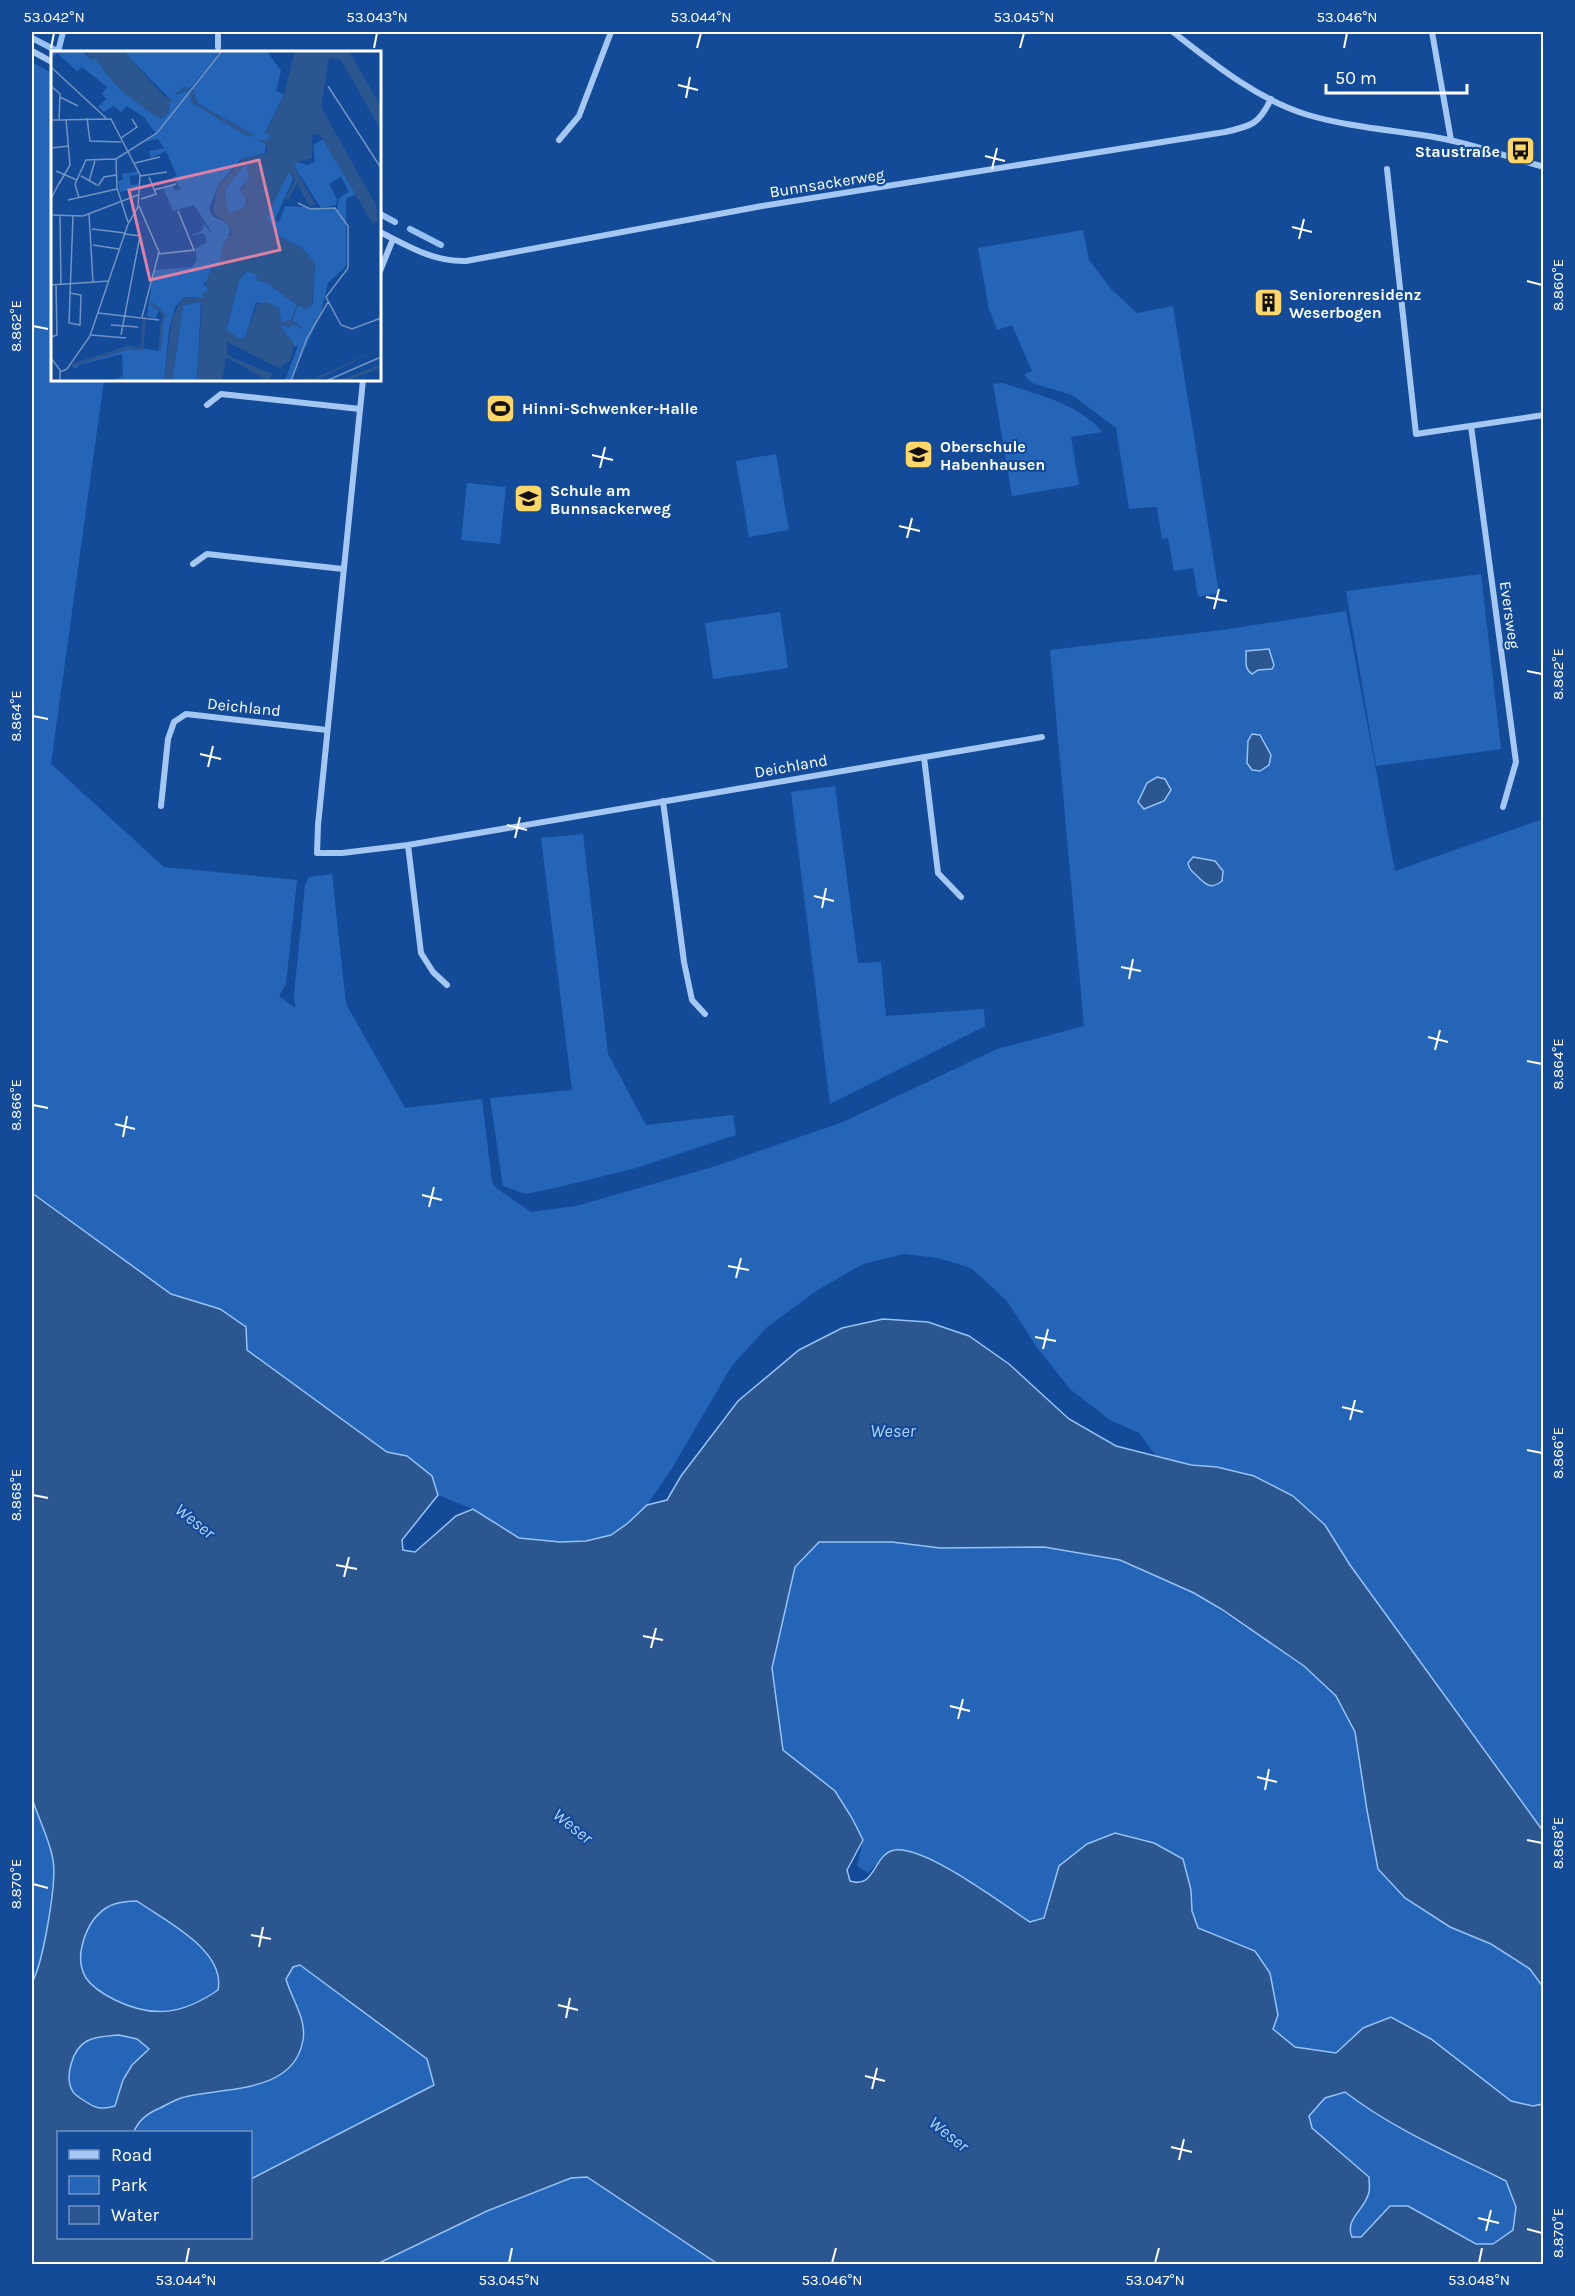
<svg xmlns="http://www.w3.org/2000/svg" width="1575" height="2296" font-family="Karla,sans-serif">
<style>
.green{fill:#2565b7}
.water{fill:#2c5690;stroke:#97c2f6;stroke-width:1.5;fill-rule:evenodd}
.lines{fill:none;stroke-linecap:round;stroke-linejoin:round}
.stream{stroke:#97c2f6;stroke-width:6}
.street{stroke:#a5c7f3;stroke-width:6}
.ticks{fill:none;stroke:#fff;stroke-width:2}
.labels{text-anchor:middle;dominant-baseline:central;stroke-width:4.5;stroke-linejoin:round;paint-order:stroke}
.poi-label{font-size:16px;font-weight:bold;fill:#fff;stroke:#134b99;text-anchor:start}
.street-label{font-size:16px;fill:#fff;stroke:#134b99}
.water-label{font-size:18px;font-style:italic;fill:#b2d2fa;stroke:#134b99}
.inset-river{fill:none;stroke:#2c5690;stroke-width:3}
.inset-road{fill:none;stroke:#7193c2;stroke-width:1.5}
.view{fill:#dd80a5;fill-opacity:0.15;stroke:#dd80a5;stroke-width:3}
.inset-edge{fill:none;stroke:#fff;stroke-width:3}
.neatline{fill:none;stroke:#fff;stroke-width:2}
.ticks-label{font-size:15px;text-anchor:middle;fill:#fff}
</style>
<rect width="100%" height="100%" fill="#134b99"/>
<path class="green" d="M 32,62 L 52,73 L 52,380 L 104,380 L 51,764 L 164,867 L 297,880 L 286,984 L 279,996 L 295,1008 L 294,994 L 305,885 L 309,877 L 332,874 L 346,1004 L 405,1108 L 482,1099 L 492,1182 L 496,1188 L 531,1212 L 576,1206 L 716,1166 L 843,1122 L 997,1049 L 1084,1026 L 1050,650 L 1222,630 L 1346,611 L 1395,871 L 1543,819 L 1543,1831 L 1350,1565 L 1325,1525 L 1293,1496 L 1217,1467 L 1191,1465 L 1156,1456 L 1139,1433 L 1110,1420 L 1070,1389 L 1036,1346 L 1007,1301 L 971,1268 L 938,1258 L 904,1254 L 863,1264 L 816,1291 L 766,1328 L 731,1367 L 671,1470 L 647,1505 L 628,1523 L 611,1535 L 586,1541 L 560,1542 L 519,1538 L 473,1509 L 438,1495 L 432,1476 L 407,1456 L 388,1452 L 247,1350 L 246,1327 L 220,1309 L 171,1294 L 32,1193 Z
M 1083,230 L 1089,260 L 1111,289 L 1137,313 L 1173,306 L 1219,593 L 1198,597 L 1193,568 L 1174,571 L 1168,538 L 1162,539 L 1157,507 L 1129,509 L 1116,428 L 1072,395 L 1032,383 L 1024,375 L 1032,371 L 1012,325 L 997,330 L 989,309 L 978,248 Z
M 1003,383 C 1037,395 1078,403 1102,432 L 1071,437 L 1079,485 L 1012,496 L 993,384 Z
M 776,454 L 789,530 L 749,537 L 736,461 Z
M 467,483 L 506,487 L 500,544 L 461,540 Z
M 1481,574 L 1501,749 L 1376,766 L 1346,591 Z
M 780,612 L 788,668 L 713,679 L 705,623 Z
M 835,786 L 858,963 L 881,962 L 886,1016 L 984,1009 L 985,1026 L 830,1104 L 791,792 Z
M 583,834 L 608,1054 L 646,1125 L 733,1115 L 736,1135 L 636,1168 L 555,1188 L 526,1194 L 503,1186 L 490,1098 L 572,1090 L 541,838 Z
M 819,1542 L 892,1542 L 940,1548 L 1044,1547 L 1120,1560 L 1194,1593 L 1304,1666 L 1336,1696 L 1355,1732 L 1367,1810 L 1378,1869 L 1405,1898 L 1450,1927 L 1491,1944 L 1530,1969 L 1543,1987 L 1543,2104 L 1533,2106 L 1511,2101 L 1477,2076 L 1363,2028 L 1336,2053 L 1295,2047 L 1273,2029 L 1255,1951 L 1198,1929 L 1192,1911 L 1191,1890 L 1059,1866 L 1044,1918 L 1030,1922 L 948,1868 L 917,1853 L 882,1858 L 868,1873 L 857,1866 L 863,1840 L 835,1791 L 783,1750 L 772,1668 L 795,1566 Z
M 32,1798 C 38,1818 50,1840 53,1860 C 57,1883 43,1963 32,1982 Z
M 137,1901 C 165,1921 226,1950 218,1990 C 183,2014 154,2019 115,2000 C 105,1995 92,1987 86,1978 C 73,1957 86,1921 106,1908 C 115,1902 126,1902 137,1901 Z
M 300,1965 L 428,2059 L 434,2085 L 251,2179 L 250,2132 L 134,2132 C 147,2093 216,2096 248,2087 C 258,2084 269,2079 279,2075 L 302,2021 L 286,1978 L 293,1967 Z
M 119,2035 L 137,2039 L 150,2048 L 132,2065 L 123,2080 L 115,2106 C 99,2111 93,2107 80,2098 C 79,2097 74,2094 73,2092 C 64,2078 72,2048 87,2041 C 96,2036 109,2036 119,2035 Z
M 1345,2092 C 1393,2129 1452,2154 1506,2181 L 1516,2207 L 1513,2230 L 1493,2244 L 1476,2244 L 1408,2206 L 1391,2206 L 1361,2237 L 1352,2237 C 1344,2219 1366,2209 1369,2192 C 1370,2188 1369,2182 1369,2177 L 1312,2128 L 1309,2115 L 1325,2098 Z
M 587,2177 L 718,2264 L 380,2263 L 487,2211 L 571,2178 Z"/>
<path class="water" d="M 1269,649 L 1274,665 L 1272,669 L 1258,670 L 1252,674 C 1243,668 1247,660 1246,651 Z
M 1252,734 L 1260,735 L 1271,755 L 1269,765 L 1260,771 L 1252,770 L 1247,763 L 1248,741 Z
M 1157,777 L 1165,779 L 1171,790 L 1164,801 L 1144,809 L 1138,802 L 1147,783 Z
M 1193,857 L 1215,861 L 1223,871 L 1222,881 C 1210,890 1206,885 1196,875 C 1192,871 1189,870 1188,863 Z
M 32,1193 L 171,1294 L 220,1309 L 246,1327 L 247,1350 L 387,1452 L 407,1456 L 432,1476 L 438,1495 L 402,1540 L 403,1550 L 415,1552 L 456,1516 L 473,1509 L 519,1538 L 560,1542 L 586,1541 L 611,1535 L 628,1523 L 647,1505 L 667,1500 L 681,1476 L 738,1401 L 799,1350 L 842,1328 L 883,1319 L 928,1322 L 969,1336 L 1009,1364 L 1069,1419 L 1116,1446 L 1191,1465 L 1217,1467 L 1254,1476 L 1293,1496 L 1325,1525 L 1350,1565 L 1543,1831 L 1543,1987 L 1530,1969 L 1491,1944 L 1450,1927 L 1405,1898 L 1378,1869 L 1367,1810 L 1355,1732 L 1336,1696 L 1304,1666 L 1221,1609 L 1194,1593 L 1120,1560 L 1044,1547 L 940,1548 L 892,1542 L 819,1542 L 795,1567 L 772,1668 L 783,1750 L 835,1791 L 852,1818 L 863,1840 L 847,1870 L 850,1881 C 876,1890 873,1853 895,1850 C 926,1846 1002,1904 1030,1922 L 1044,1918 L 1059,1866 L 1087,1844 L 1115,1833 L 1154,1843 L 1183,1859 L 1191,1890 L 1192,1911 L 1198,1928 L 1255,1951 L 1270,1973 L 1278,2015 L 1273,2029 L 1295,2047 L 1336,2053 L 1363,2028 L 1391,2017 L 1431,2039 L 1511,2101 L 1533,2106 L 1543,2104 L 1543,2264 L 718,2264 L 587,2177 L 571,2178 L 487,2211 L 377,2264 L 32,2264 L 32,1982 C 43,1964 57,1882 53,1860 C 50,1840 38,1818 32,1798 ZM 137,1901 C 165,1921 226,1950 218,1990 C 183,2014 154,2019 115,2000 C 105,1995 92,1987 86,1978 C 73,1957 86,1921 106,1908 C 115,1902 126,1901 137,1901 ZM 300,1965 L 427,2059 L 434,2085 L 251,2179 L 250,2238 L 58,2238 L 58,2132 L 134,2132 C 138,2120 148,2113 160,2108 C 168,2104 176,2099 185,2097 C 224,2087 294,2094 303,2040 C 307,2019 291,1998 286,1979 L 293,1967 ZM 119,2035 L 137,2039 L 149,2049 L 132,2065 L 123,2080 L 115,2106 C 100,2111 93,2107 80,2098 C 79,2097 74,2094 73,2092 C 64,2078 72,2049 87,2041 C 96,2036 109,2036 119,2035 ZM 1345,2092 C 1393,2129 1452,2154 1506,2181 L 1516,2207 L 1513,2230 L 1493,2244 L 1476,2244 L 1408,2206 L 1390,2206 L 1361,2237 L 1352,2237 C 1344,2219 1366,2209 1369,2192 C 1370,2188 1369,2182 1369,2177 L 1312,2128 L 1309,2116 L 1325,2098 Z"/>
<g class="lines">
<path class="stream" d="M 32,38 L 59,52
M 58,52 L 63,32
M 380,214 L 395,222
M 410,229 L 441,245"/>
<path class="street" d="M 218,32 L 218,47
M 1173,32 C 1214,64 1258,100 1308,115 C 1349,127 1392,130 1434,137 C 1471,143 1507,157 1544,167
M 1432,32 L 1451,140
M 32,51 L 52,62
M 559,140 L 579,116 L 611,32
M 1387,169 L 1416,434 L 1544,415
M 380,232 C 408,246 433,262 466,261 L 762,206 L 1225,132 C 1252,126 1259,124 1271,99
M 380,271 L 393,239
M 363,380 L 318,825 L 317,853 L 342,853 L 408,845 L 1042,737
M 207,405 L 221,394 L 360,409
M 1471,426 L 1516,762 L 1503,807
M 193,564 L 207,554 L 343,569
M 924,757 L 938,873 L 961,897
M 663,801 L 684,962 L 692,1000 L 705,1014
M 161,806 L 168,739 L 174,722 L 186,714 L 327,730
M 408,845 L 421,953 L 433,972 L 447,985"/>
</g>
<path class="ticks" d="M 51,48 L 54,33M 374,48 L 377,33M 697,48 L 701,33M 1020,48 L 1024,33M 1344,48 L 1347,33M 678,85 L 698,90M 686,98 L 690,77M 985,156 L 1005,161M 992,169 L 997,148M 1292,227 L 1312,232M 1299,239 L 1304,219M 1527,281 L 1542,285M 33,326 L 48,329M 592,455 L 613,460M 600,468 L 605,447M 899,526 L 920,531M 907,538 L 912,518M 1206,597 L 1227,601M 1214,609 L 1219,589M 1527,671 L 1542,674M 33,716 L 48,719M 200,754 L 221,759M 208,767 L 213,746M 507,825 L 527,830M 515,838 L 520,817M 814,896 L 834,901M 822,908 L 826,888M 1121,967 L 1141,971M 1129,979 L 1133,959M 1428,1037 L 1448,1042M 1435,1050 L 1440,1030M 1527,1061 L 1542,1064M 33,1105 L 48,1108M 115,1124 L 135,1129M 123,1137 L 127,1116M 422,1195 L 442,1200M 429,1207 L 434,1187M 728,1266 L 749,1270M 736,1278 L 741,1258M 1035,1337 L 1056,1341M 1043,1349 L 1048,1329M 1342,1407 L 1363,1412M 1350,1420 L 1355,1400M 1527,1450 L 1542,1453M 33,1495 L 48,1498M 336,1565 L 357,1569M 344,1577 L 349,1557M 643,1636 L 663,1640M 651,1648 L 656,1628M 950,1706 L 970,1711M 958,1719 L 963,1699M 1257,1777 L 1277,1782M 1265,1790 L 1269,1769M 1527,1840 L 1542,1843M 33,1884 L 48,1888M 251,1935 L 271,1939M 259,1947 L 263,1927M 558,2005 L 578,2010M 566,2018 L 570,1998M 865,2076 L 885,2081M 872,2089 L 877,2068M 1171,2147 L 1192,2152M 1179,2160 L 1184,2139M 1478,2218 L 1499,2223M 1527,2229 L 1542,2233M 1486,2231 L 1491,2210M 186,2263 L 189,2248M 509,2263 L 512,2248M 832,2263 L 836,2248M 1155,2263 L 1159,2248M 1479,2263 L 1482,2248"/>
<defs>
<symbol id="bus-square" viewBox="-11 -11 22 22"><rect x="-9" y="-9" width="18" height="18" rx="4" fill="#ffd668" stroke="#134b99"/><path d="M-5-6H5V4H4V6H2V4H-2V6H-4V4H-5ZM-3.5-4V0h7V-4ZM-3.5 1.2v1.5H-2V1.2ZM2 1.2v1.5H3.5V1.2Z" fill="#111"/></symbol>
<symbol id="building-square" viewBox="-11 -11 22 22"><rect x="-9" y="-9" width="18" height="18" rx="4" fill="#ffd668" stroke="#134b99"/><path d="M-4-6H4V6H1V3H-1V6H-4ZM-2.5-4.3h1.7v1.8h-1.7ZM.8-4.3h1.7v1.8H.8ZM-2.5-1h1.7V.8h-1.7ZM.8-1h1.7V.8H.8Z" fill="#111"/></symbol>
<symbol id="stadium-square" viewBox="-11 -11 22 22"><rect x="-9" y="-9" width="18" height="18" rx="4" fill="#ffd668" stroke="#134b99"/><path d="M0-5a6.5 5 0 1 0 0 10a6.5 5 0 1 0 0-10ZM-3.5-1.8h7v3.6h-7Z" fill="#111"/></symbol>
<symbol id="school-square" viewBox="-11 -11 22 22"><rect x="-9" y="-9" width="18" height="18" rx="4" fill="#ffd668" stroke="#134b99"/><path d="M0-5L7-2L0 1L-7-2ZM-4 1L0 2.5L4 1V4Q0 6-4 4Z" fill="#111"/></symbol>
</defs>
<g fill-rule="evenodd">
<use href="#bus-square" x="1504" y="134" width="33" height="33"/>
<use href="#building-square" x="1252" y="286" width="33" height="33"/>
<use href="#stadium-square" x="484" y="392" width="33" height="33"/>
<use href="#school-square" x="902" y="438" width="33" height="33"/>
<use href="#school-square" x="512" y="482" width="33" height="33"/>
</g>
<g class="labels">
<g class="poi-label">
<text x="1500" y="151" text-anchor="end">Staustraße</text>
<text x="1289" y="294">Seniorenresidenz<tspan x="1289" dy="18">Weserbogen</tspan></text>
<text x="522" y="408">Hinni-Schwenker-Halle</text>
<text x="940" y="446">Oberschule<tspan x="940" dy="18">Habenhausen</tspan></text>
<text x="550" y="490">Schule am<tspan x="550" dy="18">Bunnsackerweg</tspan></text>
</g>
<g class="street-label">
<text transform="translate(827 183) rotate(-9)">Bunnsackerweg</text>
<text transform="translate(1510 615) rotate(82)">Eversweg</text>
<text transform="translate(244 707) rotate(6)">Deichland</text>
<text transform="translate(791 766) rotate(-10)">Deichland</text>
</g>
<g class="water-label">
<text x="893" y="1431">Weser</text>
<text transform="translate(195 1521) rotate(39)">Weser</text>
<text transform="translate(573 1826) rotate(39)">Weser</text>
<text transform="translate(949 2134) rotate(39)">Weser</text>
</g>
</g>
<g transform="translate(51 51)">
<rect width="330" height="330" fill="#134b99"/>
<path d="M 0,0 L 31,0 L 41,9 L 43,6 L 66,35 L 110,68 L 118,61 L 118,47 L 72,0 L 170,0 L 139,38 L 133,36 L 124,44 L 138,39 L 141,52 L 203,86 L 145,51 L 141,38 L 172,0 L 216,0 L 230,20 L 225,40 L 233,43 L 214,82 L 219,83 L 217,89 L 208,89 L 215,94 L 214,102 L 189,109 L 168,133 L 158,157 L 161,165 L 177,173 L 179,179 L 168,214 L 160,218 L 156,230 L 152,233 L 158,238 L 154,247 L 133,246 L 124,256 L 118,278 L 113,330 L 59,330 L 72,325 L 71,303 L 28,314 L 25,318 L 20,314 L 77,295 L 108,300 L 113,262 L 108,258 L 105,268 L 96,265 L 103,219 L 141,216 L 146,208 L 144,198 L 156,191 L 153,182 L 138,185 L 151,180 L 153,172 L 160,183 L 160,180 L 143,154 L 122,160 L 112,137 L 121,134 L 124,140 L 130,138 L 122,126 L 126,125 L 115,100 L 100,107 L 98,100 L 113,97 L 107,88 L 94,91 L 105,83 L 93,66 L 76,55 L 70,61 L 63,55 L 53,61 L 47,56 L 55,48 L 51,43 L 56,36 L 31,16 L 26,20 L 6,2 L 0,8 ZM 272,88 L 305,143 L 295,148 L 295,215 L 277,232 L 270,262 L 239,330 L 234,330 L 247,294 L 244,296 L 229,274 L 239,276 L 242,273 L 252,278 L 241,269 L 247,254 L 258,256 L 262,252 L 264,212 L 250,196 L 228,185 L 224,175 L 222,177 L 214,167 L 238,121 L 242,128 L 224,169 L 228,171 L 234,155 L 286,158 L 288,147 L 298,141 L 290,126 L 278,133 L 286,148 L 285,154 L 270,157 L 243,115 L 246,111 L 256,114 L 264,111 L 262,94 ZM 195,111 L 198,128 L 189,137 L 194,145 L 194,155 L 188,161 L 177,163 L 173,140 ZM 87,120 L 87,124 L 78,125 L 80,134 L 87,133 L 87,137 L 69,141 L 67,130 L 72,129 L 71,123 ZM 196,220 L 207,224 L 205,229 L 216,232 L 246,254 L 240,269 L 230,272 L 228,257 L 205,251 L 194,287 L 188,288 L 175,280 L 188,229 ZM 150,251 L 146,329 L 121,330 L 132,254 Z" fill="#2565b7"/>
<path d="M 31,0 L 37,5 L 35,0 L 72,0 L 114,46 L 120,47 L 118,61 L 110,68 L 101,63 L 68,38 L 43,7 L 40,8 L 46,15 ZM 244,0 L 298,0 L 330,56 L 330,79 L 290,9 L 278,7 L 270,56 L 325,154 L 327,170 L 322,173 L 269,84 L 261,83 L 261,107 L 246,111 L 243,115 L 264,153 L 259,156 L 246,133 L 237,149 L 234,147 L 244,129 L 238,121 L 215,167 L 228,185 L 250,196 L 264,212 L 261,254 L 254,258 L 247,254 L 241,269 L 253,278 L 242,273 L 239,276 L 229,274 L 243,293 L 239,310 L 229,316 L 239,323 L 176,291 L 176,304 L 221,323 L 218,330 L 175,306 L 171,330 L 146,330 L 151,252 L 147,251 L 132,254 L 121,330 L 113,330 L 121,266 L 132,247 L 154,247 L 151,243 L 158,239 L 154,233 L 160,218 L 163,213 L 168,215 L 171,197 L 177,185 L 181,185 L 178,174 L 162,161 L 167,136 L 192,107 L 217,102 L 215,94 L 208,89 L 217,89 L 219,83 L 214,83 L 233,44 ZM 195,111 L 198,128 L 188,141 L 194,145 L 194,156 L 177,163 L 174,138 ZM 195,220 L 207,224 L 205,229 L 216,232 L 246,254 L 240,268 L 230,272 L 228,257 L 216,251 L 206,253 L 194,286 L 189,288 L 175,278 L 188,229 ZM 135,36 L 143,40 L 147,53 L 204,84 L 196,85 L 141,52 L 138,39 L 122,43 ZM 330,297 L 264,330 L 244,326 L 262,328 Z" fill="#2c5690" fill-rule="evenodd"/>
<path class="inset-river" d="M 100,252 L 113,263 L 112,269M 109,299 L 111,271M 21,314 L 77,297 L 91,298 L 93,268M 291,330 L 330,315"/>
<path class="inset-road" d="M 0,16 L 55,67M 0,35 L 9,43 L 8,69M 277,35 L 330,117M 9,46 L 27,55M 36,67 L 39,90 L 70,91M 0,69 L 60,68 L 89,124 L 87,156 L 77,173 L 39,285 L 16,318 L 9,321M 70,87 L 86,76 L 81,68M 0,97 L 18,95M 84,112 L 109,106M 5,120 L 26,129M 30,125 L 46,134M 89,125 L 116,121M 38,130 L 44,110M 8,133 L 19,114 L 15,68M 47,135 L 53,126 L 65,124M 103,139 L 125,133M 28,147 L 24,133 L 35,109 L 65,108M 0,148 L 9,130M 90,148 L 105,143 L 98,126M 17,149 L 66,138M 247,152 L 259,158 L 284,157 L 297,175 L 297,217 L 275,246 L 290,274 L 301,278 L 330,267M 88,155 L 108,201 L 91,266M 38,163 L 42,231M 0,164 L 32,165 L 87,144M 9,164 L 10,234M 77,171 L 66,137 L 65,108 L 106,82 L 171,0M 41,178 L 74,182M 42,194 L 68,198M 107,203 L 143,199 L 127,160M 0,234 L 58,230M 19,242 L 30,244 L 29,274 L 18,272 L 22,165M 47,262 L 108,269M 60,274 L 87,276M 40,284 L 75,287M 70,284 L 89,185 L 74,183M 0,286 L 6,284 L 5,234M 0,307 L 9,319 L 9,330M 240,330 L 256,287 L 277,251M 275,330 L 330,306"/>
<path class="view" d="M 208,109 L 229,199 L 99,229 L 78,139 Z"/>
<rect width="330" height="330" class="inset-edge"/>
</g>
<rect width="1575" height="2296" fill="none" stroke="#134b99" stroke-width="66"/>
<rect x="57" y="2131" width="195" height="108" fill="#134b99" stroke="#7193c2" stroke-width="1.5"/>
<rect x="69" y="2150" width="30" height="9" fill="#a5c7f3" stroke="#7193c2" stroke-width="1.5"/>
<text x="111" y="2161" font-size="18" fill="#ffffff">Road</text>
<rect x="69" y="2176" width="30" height="18" fill="#2565b7" stroke="#7193c2" stroke-width="1.5"/>
<text x="111" y="2191" font-size="18" fill="#ffffff">Park</text>
<rect x="69" y="2206" width="30" height="18" fill="#2c5690" stroke="#7193c2" stroke-width="1.5"/>
<text x="111" y="2221" font-size="18" fill="#ffffff">Water</text>
<path d="M1326 84v9h141v-9" fill="none" stroke="#ffffff" stroke-width="3"/>
<text x="1335" y="84" font-size="18" fill="#ffffff" stroke="#134b99" stroke-width="4.5" paint-order="stroke">50 m</text>
<rect x="33" y="33" width="1509" height="2230" class="neatline"/>
<g class="ticks-label">
<text x="54" y="22">53.042°N</text>
<text x="377" y="22">53.043°N</text>
<text x="701" y="22">53.044°N</text>
<text x="1024" y="22">53.045°N</text>
<text x="1347" y="22">53.046°N</text>
<text transform="translate(1558 285) rotate(-90)" y="5">8.860°E</text>
<text transform="translate(16 326) rotate(-90)" y="5">8.862°E</text>
<text transform="translate(1558 674) rotate(-90)" y="5">8.862°E</text>
<text transform="translate(16 716) rotate(-90)" y="5">8.864°E</text>
<text transform="translate(1558 1064) rotate(-90)" y="5">8.864°E</text>
<text transform="translate(16 1105) rotate(-90)" y="5">8.866°E</text>
<text transform="translate(1558 1453) rotate(-90)" y="5">8.866°E</text>
<text transform="translate(16 1495) rotate(-90)" y="5">8.868°E</text>
<text transform="translate(1558 1843) rotate(-90)" y="5">8.868°E</text>
<text transform="translate(16 1884) rotate(-90)" y="5">8.870°E</text>
<text transform="translate(1558 2233) rotate(-90)" y="5">8.870°E</text>
<text x="186" y="2285">53.044°N</text>
<text x="509" y="2285">53.045°N</text>
<text x="832" y="2285">53.046°N</text>
<text x="1155" y="2285">53.047°N</text>
<text x="1479" y="2285">53.048°N</text>
</g>
</svg>
